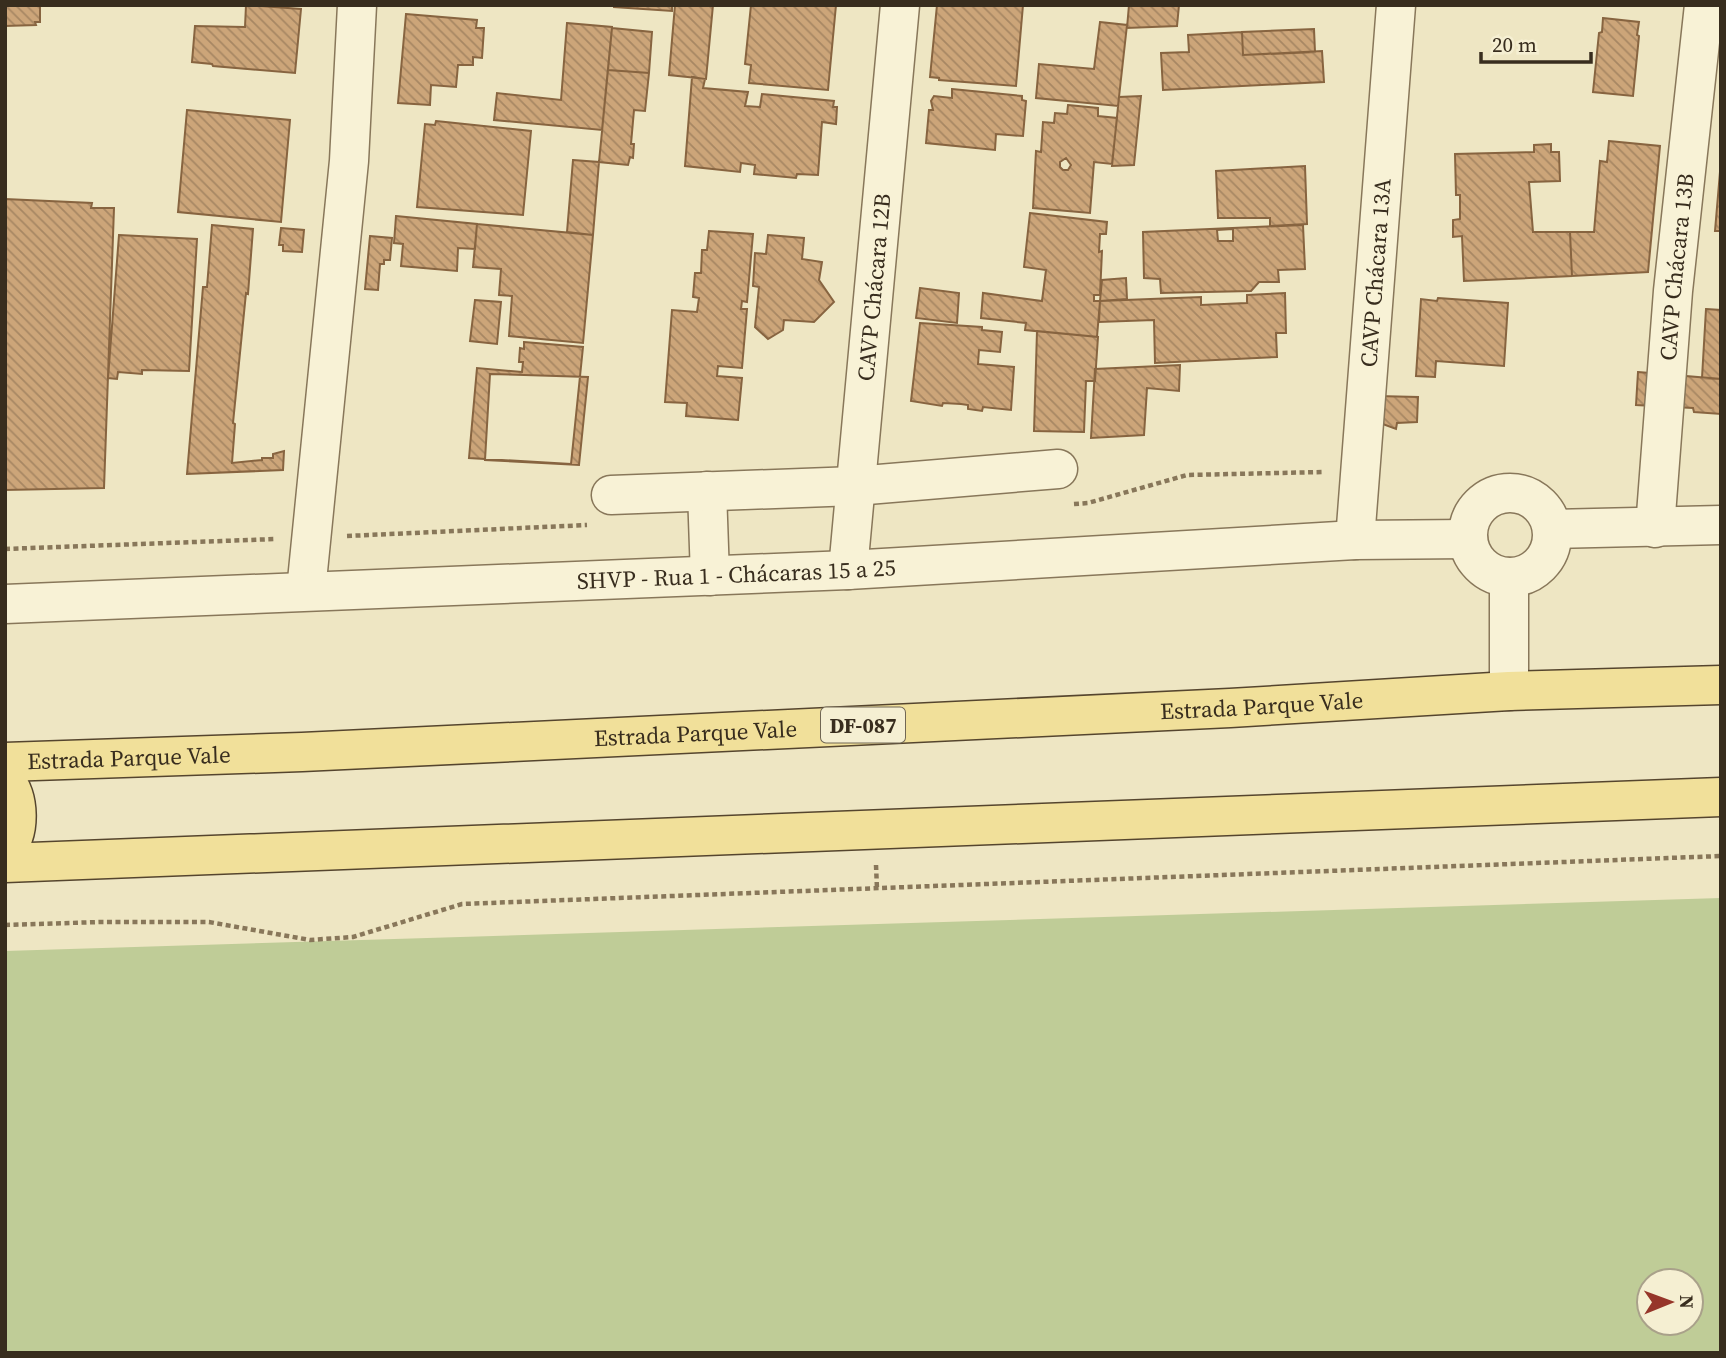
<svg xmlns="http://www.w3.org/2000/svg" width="1726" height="1358" font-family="'Source Serif 4',serif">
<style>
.grass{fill:#bfcc97;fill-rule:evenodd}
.building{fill:url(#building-back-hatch);stroke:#876440;stroke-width:2;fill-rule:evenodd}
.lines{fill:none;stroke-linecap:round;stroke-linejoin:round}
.minor-casing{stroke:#88775a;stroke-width:41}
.major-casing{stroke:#55452e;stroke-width:41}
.path{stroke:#88775a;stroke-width:4.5;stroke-dasharray:5 3.5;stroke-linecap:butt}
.minor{stroke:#f8f2d6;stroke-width:38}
.major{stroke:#f1e09a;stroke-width:38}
.labels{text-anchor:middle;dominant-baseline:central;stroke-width:7;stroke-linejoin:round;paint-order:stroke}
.shield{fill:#f5efd2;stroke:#716754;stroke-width:2}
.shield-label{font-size:21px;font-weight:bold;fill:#382d1e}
.street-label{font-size:23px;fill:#382d1e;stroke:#f5efd2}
</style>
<defs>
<pattern id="building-back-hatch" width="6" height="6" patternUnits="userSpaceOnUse" patternTransform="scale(1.75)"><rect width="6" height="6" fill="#cca579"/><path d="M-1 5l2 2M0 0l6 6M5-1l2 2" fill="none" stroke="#a78763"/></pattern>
</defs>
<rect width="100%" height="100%" fill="#eee6c3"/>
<path class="grass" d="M 1721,898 L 1721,1353 L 5,1353 L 5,951 ZM 1649,1281 L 1691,1281 L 1691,1323 L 1649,1323 Z"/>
<path class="building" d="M 5,5 L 40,5 L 40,22 L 35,22 L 36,25 L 5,26 Z
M 246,5 L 301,9 L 295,73 L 213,66 L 212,64 L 192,62 L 195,26 L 245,27 Z
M 614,5 L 672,5 L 672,11 L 614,7 Z
M 675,5 L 713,5 L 706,79 L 669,75 Z
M 751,5 L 836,5 L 828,90 L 749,83 L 751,65 L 745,64 Z
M 937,5 L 1023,5 L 1016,86 L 939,80 L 939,78 L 930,77 Z
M 1129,5 L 1179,5 L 1177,26 L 1127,28 Z
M 406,14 L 477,20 L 476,28 L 484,28 L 482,58 L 473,57 L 473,65 L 458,65 L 456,87 L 431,85 L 430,105 L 398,103 Z
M 1603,18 L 1639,22 L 1637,35 L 1639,36 L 1633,96 L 1593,92 L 1599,33 L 1602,32 Z
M 1100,22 L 1127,25 L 1118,106 L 1036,98 L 1039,64 L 1094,69 Z
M 567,23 L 612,27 L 602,130 L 494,120 L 497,93 L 561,100 Z
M 612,28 L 652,32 L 649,73 L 608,70 Z
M 1314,29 L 1315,52 L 1243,55 L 1242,32 Z
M 1242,32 L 1243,55 L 1322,51 L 1324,82 L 1163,90 L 1161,53 L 1189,52 L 1188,35 Z
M 608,70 L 649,73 L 645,111 L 634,110 L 631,144 L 634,144 L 633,158 L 630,157 L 628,165 L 599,162 Z
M 692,77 L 705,79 L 703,88 L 748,92 L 745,106 L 760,107 L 762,94 L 834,101 L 833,107 L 837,107 L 836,124 L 822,122 L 818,175 L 797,174 L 796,178 L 754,174 L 755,165 L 741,163 L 740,172 L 685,166 Z
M 952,89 L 1022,96 L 1022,100 L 1026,101 L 1023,136 L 996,134 L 995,150 L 926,143 L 929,110 L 933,110 L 931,101 L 934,96 L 952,98 Z
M 1141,96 L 1134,165 L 1112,166 L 1119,97 Z
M 1068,105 L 1098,108 L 1098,116 L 1117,118 L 1112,164 L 1094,162 L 1090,213 L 1033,208 L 1036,151 L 1041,152 L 1043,122 L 1054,123 L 1055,113 L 1067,114 ZM 1066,158 L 1071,165 L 1068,170 L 1063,170 L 1060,167 L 1060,162 Z
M 187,110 L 290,120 L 281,222 L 178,212 Z
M 436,121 L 531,131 L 523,215 L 417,207 L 425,124 L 435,125 Z
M 1609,141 L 1660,146 L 1648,272 L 1572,276 L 1570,232 L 1594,232 L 1600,161 L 1607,162 Z
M 1551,144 L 1551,152 L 1559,152 L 1560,181 L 1529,182 L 1533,232 L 1570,232 L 1572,276 L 1464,281 L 1462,236 L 1453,237 L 1453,220 L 1460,219 L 1460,195 L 1456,195 L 1455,154 L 1534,152 L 1534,145 Z
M 573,160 L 599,162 L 593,235 L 567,232 Z
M 1721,160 L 1721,231 L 1715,231 Z
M 1305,166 L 1307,224 L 1270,226 L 1270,218 L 1218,218 L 1216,171 Z
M 5,199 L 92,203 L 91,208 L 114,208 L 104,488 L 5,490 Z
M 1030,213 L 1107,222 L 1106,234 L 1100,234 L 1099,252 L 1102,251 L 1100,295 L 1094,295 L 1094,301 L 1100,301 L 1097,337 L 1025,330 L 1026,323 L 981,318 L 983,293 L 1042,301 L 1046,270 L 1024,267 Z
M 396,216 L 477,224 L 475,249 L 458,248 L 457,271 L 401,266 L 403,244 L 394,243 Z
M 477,224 L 593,235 L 583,343 L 509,336 L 512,296 L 499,295 L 501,269 L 473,267 Z
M 212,225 L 253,229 L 248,294 L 246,293 L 233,423 L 235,424 L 232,463 L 262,460 L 262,458 L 273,458 L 273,454 L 284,451 L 283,470 L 187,474 L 203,287 L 207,287 Z
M 1303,225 L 1305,269 L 1278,270 L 1279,282 L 1259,282 L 1251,291 L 1161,293 L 1160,279 L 1144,278 L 1143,232 ZM 1233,229 L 1233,241 L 1218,241 L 1217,230 Z
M 281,228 L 304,230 L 302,252 L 283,251 L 283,245 L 279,245 Z
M 709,231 L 753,234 L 747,302 L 742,301 L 741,309 L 747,309 L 742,368 L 718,366 L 717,376 L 742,378 L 738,420 L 686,416 L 687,403 L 665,402 L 672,310 L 697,312 L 699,298 L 693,297 L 695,273 L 701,273 L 702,250 L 707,250 Z
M 119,235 L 197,239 L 189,371 L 142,370 L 142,374 L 118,372 L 117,379 L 108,378 Z
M 768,235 L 804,238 L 802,259 L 822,262 L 819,280 L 834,302 L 814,322 L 784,320 L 783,330 L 768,339 L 755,327 L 759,287 L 753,286 L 755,253 L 766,254 Z
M 370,236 L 392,238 L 390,260 L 384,260 L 384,264 L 380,264 L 378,290 L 365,289 Z
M 1126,278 L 1127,299 L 1100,301 L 1102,280 Z
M 920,288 L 959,293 L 957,323 L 916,318 Z
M 1285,293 L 1286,333 L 1276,333 L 1277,357 L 1155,363 L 1154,320 L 1099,322 L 1100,301 L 1201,297 L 1201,305 L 1247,303 L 1247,295 Z
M 1438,298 L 1508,303 L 1504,366 L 1436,361 L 1435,377 L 1416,376 L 1421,299 L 1437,301 Z
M 475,300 L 501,302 L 497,344 L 470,341 Z
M 1706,309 L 1721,310 L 1721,379 L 1702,378 Z
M 920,323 L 982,327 L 982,330 L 1002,332 L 1000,352 L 979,350 L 978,364 L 1014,367 L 1011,410 L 983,407 L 982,411 L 968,409 L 968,405 L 961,404 L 943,403 L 942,406 L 911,401 Z
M 1037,331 L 1098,337 L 1095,381 L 1086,381 L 1084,432 L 1034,431 Z
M 524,342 L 583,347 L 571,464 L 469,458 L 477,368 L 522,372 L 523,362 L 519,362 L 520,348 L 524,349 Z
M 1180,365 L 1179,391 L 1147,388 L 1144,435 L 1091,438 L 1095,369 Z
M 1638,372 L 1721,379 L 1721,414 L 1694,412 L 1693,408 L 1636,405 Z
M 490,374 L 588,377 L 579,465 L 485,460 Z
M 1377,396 L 1418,397 L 1417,422 L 1397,423 L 1396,429 L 1380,423 Z"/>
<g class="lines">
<defs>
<g id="minor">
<path d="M 707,491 L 710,576"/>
<circle cx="1510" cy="535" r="42"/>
<path d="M 611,495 L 855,486 L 1058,469"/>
<path id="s1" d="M 1655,528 L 1673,291 L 1704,5"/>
<path d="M 1552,529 L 1721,525"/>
<path id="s2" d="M 1355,540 L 1396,5"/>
<path id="s3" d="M 848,570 L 900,5"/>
<path d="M 306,591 L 349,161 L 357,5"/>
<path id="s4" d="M 5,604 L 848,570 L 1355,540 L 1468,539"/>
<path d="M 1509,691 L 1509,577"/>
</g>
<g id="major">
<path id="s5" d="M 5,762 L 302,752 L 1230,708 L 1509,691 L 1721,685"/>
<path d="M 5,780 C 20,798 21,833 5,850"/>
<path d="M 5,863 L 1721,797"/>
</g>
</defs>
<use href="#minor" class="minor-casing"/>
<use href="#major" class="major-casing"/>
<path class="path" d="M 1074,504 L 1088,503 L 1187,475 L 1324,472
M 347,536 L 587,525
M 5,549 L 275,539
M 876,865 L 877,889
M 5,925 L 101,922 L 209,922 L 310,940 L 353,937 L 462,904 L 1721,856"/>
<use href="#minor" class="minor"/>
<use href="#major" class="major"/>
</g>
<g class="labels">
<rect class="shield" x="821" y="707.5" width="84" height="35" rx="5"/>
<g class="shield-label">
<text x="863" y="725">DF-087</text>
</g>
<g class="street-label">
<text stroke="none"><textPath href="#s1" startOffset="262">CAVP Chácara 13B</textPath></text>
<text stroke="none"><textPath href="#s2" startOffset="268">CAVP Chácara 13A</textPath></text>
<text stroke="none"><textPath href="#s3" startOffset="284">CAVP Chácara 12B</textPath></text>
<text stroke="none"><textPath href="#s4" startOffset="732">SHVP - Rua 1 - Chácaras 15 a 25</textPath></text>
<text stroke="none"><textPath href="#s5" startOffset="1258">Estrada Parque Vale</textPath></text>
<text stroke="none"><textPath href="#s5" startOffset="691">Estrada Parque Vale</textPath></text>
<text stroke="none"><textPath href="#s5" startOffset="124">Estrada Parque Vale</textPath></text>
</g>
</g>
<rect width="1726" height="1358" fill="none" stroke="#382d1e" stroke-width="14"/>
<g transform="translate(1670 1302) rotate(89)"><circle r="33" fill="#f5efd2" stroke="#a9a18a" stroke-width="2"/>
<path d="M0-5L12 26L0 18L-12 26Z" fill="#96362a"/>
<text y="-10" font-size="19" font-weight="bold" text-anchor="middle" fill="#382d1e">N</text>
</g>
<path d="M1481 52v10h110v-10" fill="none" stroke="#382d1e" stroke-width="3.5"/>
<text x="1492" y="52" font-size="21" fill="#382d1e" stroke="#f5efd2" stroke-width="5" paint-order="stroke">20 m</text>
</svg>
